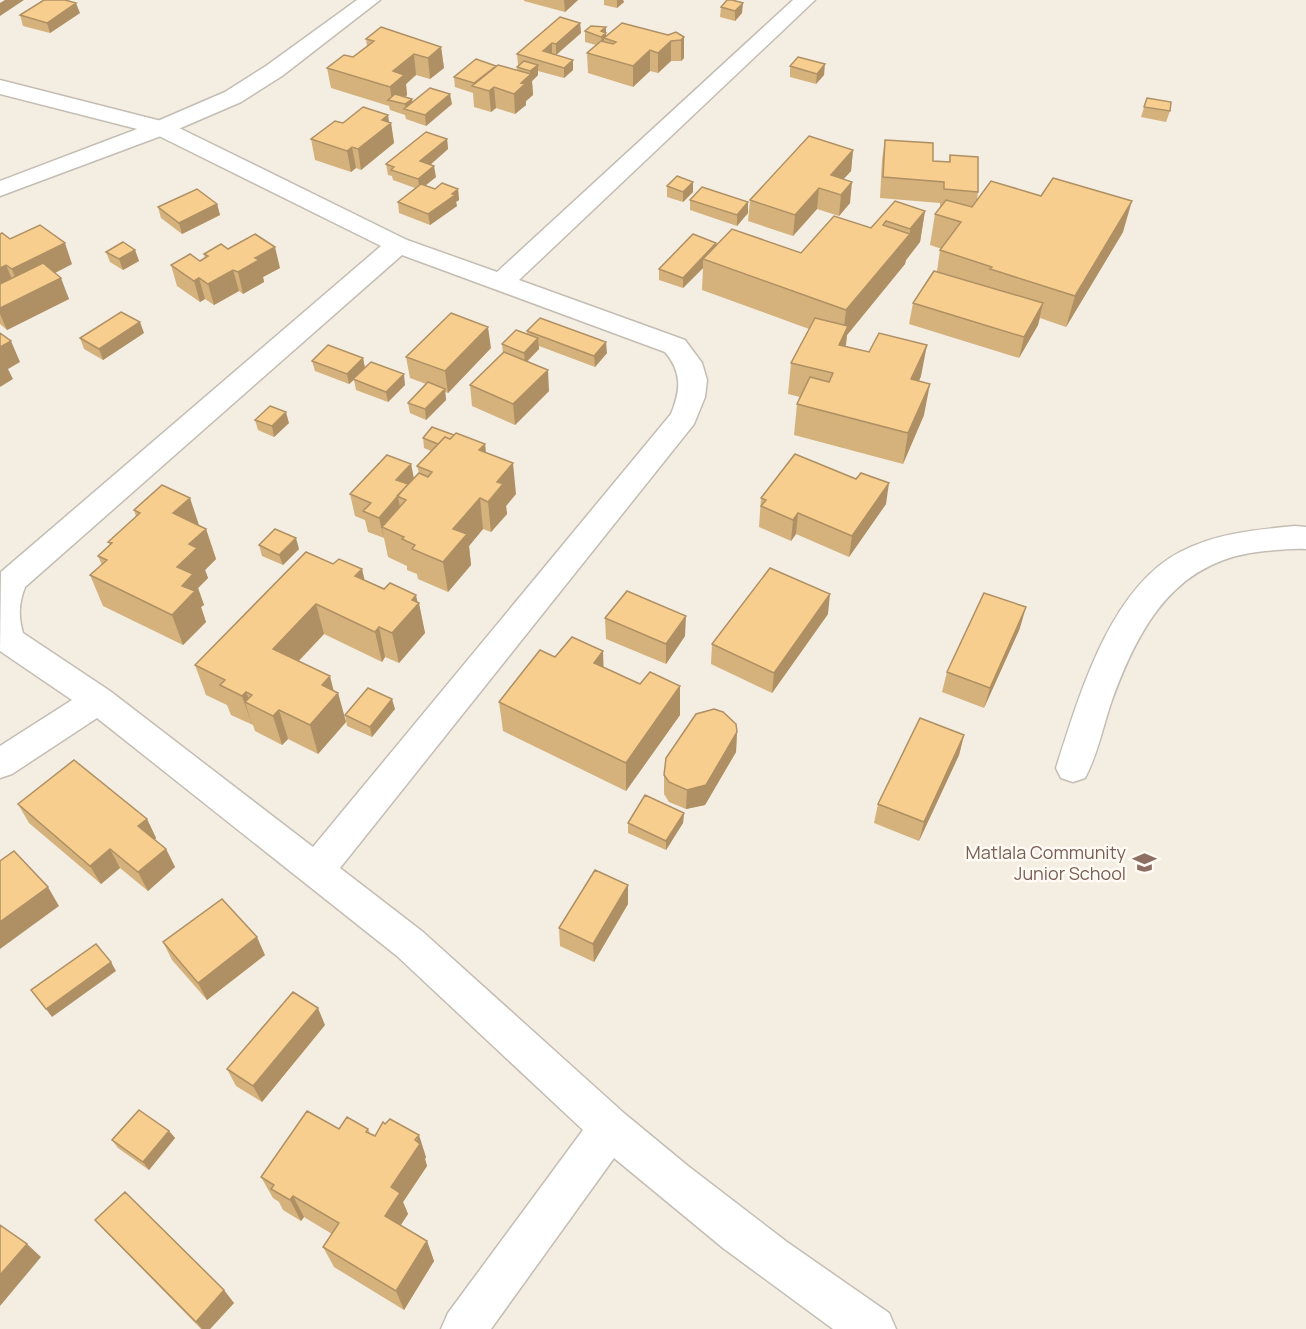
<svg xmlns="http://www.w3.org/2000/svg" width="1306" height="1329" font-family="Manrope,sans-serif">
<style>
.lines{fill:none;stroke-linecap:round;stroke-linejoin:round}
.minor-casing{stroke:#c4bdb3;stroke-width:3}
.tertiary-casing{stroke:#c4bdb3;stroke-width:3}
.minor{fill:#fff;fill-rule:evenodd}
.tertiary{fill:#fff;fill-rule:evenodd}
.wall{fill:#d5b17b}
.shaded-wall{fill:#ae9064}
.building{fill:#f8ce8f;stroke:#ae9064;stroke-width:1.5}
.labels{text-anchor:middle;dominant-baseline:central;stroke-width:5;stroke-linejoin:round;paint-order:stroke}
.education-label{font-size:18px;fill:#785e54;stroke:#fffaf4;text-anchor:end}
</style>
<rect width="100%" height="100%" fill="#f4ede2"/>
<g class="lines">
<defs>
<path id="minor" d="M 793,0 L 815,0 L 519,280 L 685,340 L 702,363 L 707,380 L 705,397 L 694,424 L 340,868 L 423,932 L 625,1114 L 688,1166 L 787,1242 L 889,1313 L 896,1329 L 833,1329 L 723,1248 L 614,1158 L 491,1329 L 441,1329 L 448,1313 L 583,1130 L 397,956 L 97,718 L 12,774 L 0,778 L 0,746 L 72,700 L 0,651 L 1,572 L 381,246 L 153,133 L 0,94 L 0,80 L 169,123 L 407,240 L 497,272 ZM 402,255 L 665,352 C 682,372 681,390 671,414 L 313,847 L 110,691 L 23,633 C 18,616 19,603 25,587 Z
M 1295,526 L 1306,527 L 1306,549 C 1292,548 1279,550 1265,551 C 1176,559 1140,624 1112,700 C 1103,726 1098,754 1085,778 L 1073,782 L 1061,778 L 1056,768 C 1079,697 1109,589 1180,552 C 1217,533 1255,530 1295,526 Z"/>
<path id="tertiary" d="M 357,0 L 380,0 L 282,76 L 241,102 L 169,133 L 0,196 L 0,181 L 153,123 L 225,92 L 266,66 Z"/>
</defs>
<use href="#minor" class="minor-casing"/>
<use href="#tertiary" class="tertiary-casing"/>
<use href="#minor" class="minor"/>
<use href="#tertiary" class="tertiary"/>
</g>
<path class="wall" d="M 524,0 L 578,0 L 565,12 L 524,1 Z
M 604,0 L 623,0 L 624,2 L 617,8 L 604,5 Z
M 721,7 L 742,13 L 735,21 L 720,17 Z
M 80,13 L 50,33 L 23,26 L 20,15 Z
M 580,23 L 581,33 L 556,55 L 573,60 L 573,70 L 564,78 L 538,71 L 538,75 L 532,81 L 533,95 L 526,101 L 526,105 L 515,114 L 496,108 L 491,112 L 474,107 L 473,93 L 455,87 L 454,77 L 496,66 L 517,70 L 517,67 L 519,65 L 518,65 L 517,54 Z
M 606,27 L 606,36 L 668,35 L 684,37 L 684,58 L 681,61 L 671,61 L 658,73 L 650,71 L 633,87 L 588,73 L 587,53 L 596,45 L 585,42 L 585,31 Z
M 366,39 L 441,47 L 444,68 L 430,79 L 416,75 L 406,84 L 407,95 L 405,97 L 412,102 L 452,104 L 426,126 L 406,119 L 405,115 L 390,110 L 389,106 L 331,88 L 327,68 L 353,57 L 367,46 Z
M 790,66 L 824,75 L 816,84 L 790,77 Z
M 1147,98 L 1170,111 L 1166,122 L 1141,117 Z
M 388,115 L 389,122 L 391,123 L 394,143 L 361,170 L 356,168 L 351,172 L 315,160 L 311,139 L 343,123 Z
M 447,139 L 448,149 L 430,165 L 436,177 L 425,185 L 435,189 L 458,189 L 459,200 L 456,202 L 457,206 L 430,225 L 399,213 L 398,202 L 415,188 L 393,180 L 392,176 L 388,175 L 386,164 Z
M 885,140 L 933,161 L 949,162 L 950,155 L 978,192 L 977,201 L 1123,232 L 1066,327 L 1040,318 L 1038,325 L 1019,358 L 909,324 L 913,303 L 937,271 L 940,250 L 942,249 L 930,245 L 935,214 L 940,208 L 940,203 L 880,198 L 882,160 Z
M 853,150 L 851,171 L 843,179 L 850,203 L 839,216 L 817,209 L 793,236 L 748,221 L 750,200 Z
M 693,182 L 693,192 L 683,202 L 667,197 L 667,186 Z
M 690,200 L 748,202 L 748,213 L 737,226 L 690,210 Z
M 895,201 L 925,211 L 920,242 L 906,260 L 905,264 L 847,335 L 846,346 L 921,376 L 919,381 L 924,415 L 903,464 L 794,435 L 797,404 L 800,397 L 788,394 L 791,363 L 809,329 L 702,290 L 703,268 L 683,288 L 659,280 L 659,269 L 716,243 L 716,245 L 801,253 L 871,228 Z
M 217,204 L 220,215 L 182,234 L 161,218 L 158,207 Z
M 0,234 L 10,239 L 72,264 L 55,273 L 69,299 L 7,330 L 0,324 Z
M 228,249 L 280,268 L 263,277 L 264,282 L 243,294 L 239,291 L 214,305 L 205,299 L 200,302 L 177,286 L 171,265 L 200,261 L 205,258 L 204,254 Z
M 135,250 L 139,261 L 123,270 L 110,262 L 106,252 Z
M 527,331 L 607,353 L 595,367 L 539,346 L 539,349 L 527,362 L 549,391 L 515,425 L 472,406 L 470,385 L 503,354 L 502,344 L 527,334 Z
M 144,333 L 103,360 L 84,349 L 80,338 Z
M 491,348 L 448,393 L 445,392 L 446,400 L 426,420 L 410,413 L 408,403 L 426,384 L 410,378 L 406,357 Z
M 363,358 L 365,368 L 405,385 L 388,402 L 356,390 L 354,380 L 349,384 L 315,371 L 312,361 Z
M 255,420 L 289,423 L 274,437 L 258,430 Z
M 454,435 L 485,444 L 486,453 L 516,494 L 506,506 L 507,514 L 491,532 L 483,529 L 469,546 L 471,565 L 448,592 L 418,579 L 417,574 L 407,570 L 407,566 L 388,557 L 384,538 L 368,532 L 365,520 L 355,516 L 350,494 L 411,464 L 414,479 L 419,473 L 417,466 L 431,451 L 424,448 L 423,438 Z
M 761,498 L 886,504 L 849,557 L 796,534 L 791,541 L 759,527 Z
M 134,510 L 199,526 L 206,529 L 216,559 L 205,570 L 208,578 L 198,588 L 204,605 L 201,607 L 206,622 L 183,645 L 103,606 L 90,575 L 102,565 L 98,556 L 110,545 L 108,542 L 136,516 Z
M 259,545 L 299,549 L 283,565 L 262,556 Z
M 333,564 L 362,569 L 364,580 L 418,602 L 425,633 L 399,663 L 385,657 L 382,662 L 324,634 L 299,661 L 334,691 L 338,693 L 346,722 L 318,754 L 288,739 L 282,745 L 255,731 L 253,725 L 231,715 L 227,705 L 206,695 L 195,665 Z
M 828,614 L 772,693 L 711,664 L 712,644 Z
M 605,618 L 685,636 L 666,664 L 606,639 Z
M 1020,628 L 984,708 L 942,692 L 947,672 Z
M 555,657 L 604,667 L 680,715 L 626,791 L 503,731 L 499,702 Z
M 395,709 L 372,737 L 347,726 L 345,715 Z
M 737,732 L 736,752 L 705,805 L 686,809 L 669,802 L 664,794 L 664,775 Z
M 964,735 L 959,755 L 919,841 L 874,823 L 878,804 Z
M 18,804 L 147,819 L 156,838 L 155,840 L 166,849 L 175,867 L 148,891 L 120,868 L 101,884 L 29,823 Z
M 684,813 L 683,823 L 666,850 L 628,833 L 628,823 Z
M 628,885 L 628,904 L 594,962 L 560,946 L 559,928 Z
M 163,942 L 265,955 L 207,1000 L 172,960 Z
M 325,1025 L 262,1102 L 236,1086 L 227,1069 Z
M 339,1129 L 368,1129 L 370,1133 L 426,1157 L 425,1159 L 427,1166 L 403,1202 L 408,1214 L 400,1226 L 427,1241 L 434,1261 L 404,1310 L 334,1267 L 323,1247 L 332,1234 L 304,1217 L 301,1221 L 283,1210 L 279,1202 L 273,1198 L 261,1177 Z
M 169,1131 L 175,1138 L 149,1170 L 118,1148 L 112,1140 Z
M 95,1220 L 234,1303 L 210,1329 L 201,1329 L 108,1234 Z"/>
<path class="shaded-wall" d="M 5,0 L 24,0 L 0,16 L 0,3 Z
M 564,0 L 578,0 L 565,12 Z
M 617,0 L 623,0 L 624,2 L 617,8 Z
M 76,3 L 80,13 L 50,33 L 47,23 Z
M 743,3 L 742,13 L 735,21 L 735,11 Z
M 580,23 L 581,33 L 556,55 L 556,44 Z
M 606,27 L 606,39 L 604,39 L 604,45 L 602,47 L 601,31 Z
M 684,37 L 684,58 L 681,61 L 681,40 Z
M 671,41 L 671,61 L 658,73 L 658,53 Z
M 552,43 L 552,54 L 543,51 Z
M 441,47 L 444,68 L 430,79 L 428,58 Z
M 650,50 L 650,71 L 633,87 L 633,66 Z
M 414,54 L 416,75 L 406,84 L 407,95 L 399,103 L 392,101 L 390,87 L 393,71 Z
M 573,60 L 573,70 L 564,78 L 564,68 Z
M 825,64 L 824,75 L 816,84 L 817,74 Z
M 538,65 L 538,75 L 532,81 L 533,95 L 526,101 L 526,105 L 515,114 L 514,94 L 521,83 L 530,75 L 530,71 Z
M 494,87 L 496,108 L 491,112 L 489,91 Z
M 450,94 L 452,104 L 426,126 L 425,115 Z
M 412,99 L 413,109 L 406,109 L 405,104 Z
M 388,115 L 389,124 L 391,123 L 394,143 L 361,170 L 358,149 L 382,120 Z
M 447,139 L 448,149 L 422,172 L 420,161 Z
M 352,147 L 356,168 L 351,172 L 347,151 Z
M 853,150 L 851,171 L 832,192 L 831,175 Z
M 434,166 L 436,177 L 420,190 L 418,179 Z
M 693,182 L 693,192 L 683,202 L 683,192 Z
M 852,182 L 850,203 L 839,216 L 841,195 Z
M 819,188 L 817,209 L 793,236 L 795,215 Z
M 458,189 L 459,200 L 456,202 L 457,206 L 430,225 L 428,214 Z
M 1132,201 L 1123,232 L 1066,327 L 1075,296 Z
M 748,202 L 748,213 L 737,226 L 737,215 Z
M 217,204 L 220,215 L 182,234 L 179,223 Z
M 925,211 L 920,242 L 906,260 L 905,264 L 847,335 L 844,357 L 839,345 L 843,336 L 846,310 L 910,234 L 910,229 Z
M 65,243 L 72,264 L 20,291 L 12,269 Z
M 716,243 L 716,253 L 703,259 L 703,268 L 683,288 L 683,278 Z
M 275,247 L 280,268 L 263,277 L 264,282 L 243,294 L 238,272 L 255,258 Z
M 135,250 L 139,261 L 123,270 L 119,259 Z
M 6,265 L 15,286 L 4,292 L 0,282 L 0,268 Z
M 233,270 L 239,291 L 214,305 L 208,284 Z
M 61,278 L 69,299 L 7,330 L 0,314 L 0,308 Z
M 199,278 L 205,299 L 200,302 L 194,281 Z
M 1043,303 L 1038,325 L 1019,358 L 1024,337 Z
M 140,322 L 144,333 L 103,360 L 99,349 Z
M 488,327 L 491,348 L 448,393 L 445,371 Z
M 538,338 L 539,349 L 525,363 L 524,353 Z
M 11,341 L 20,362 L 8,369 L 13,379 L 0,387 L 0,347 Z
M 606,342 L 607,353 L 595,367 L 594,356 Z
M 927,345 L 921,376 L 906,410 L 911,379 Z
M 363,358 L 365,369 L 349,384 L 347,374 Z
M 548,370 L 549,391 L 515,425 L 513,404 Z
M 404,374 L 405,385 L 388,402 L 386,392 Z
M 930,384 L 924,415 L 903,464 L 908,433 Z
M 445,389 L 446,400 L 426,420 L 425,409 Z
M 286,412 L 289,423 L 274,437 L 272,426 Z
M 485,444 L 488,475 L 479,450 Z
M 513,463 L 516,494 L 506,506 L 507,514 L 491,532 L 488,502 L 497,482 Z
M 411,464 L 415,485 L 406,500 L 396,480 Z
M 889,483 L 886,504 L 849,557 L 852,536 Z
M 398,497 L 402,519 L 382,527 L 384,538 L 379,518 Z
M 190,498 L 200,528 L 173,513 Z
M 480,498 L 483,529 L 469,546 L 471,565 L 448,592 L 443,562 L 453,529 Z
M 798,513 L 796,534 L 791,541 L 793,520 Z
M 206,529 L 216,559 L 205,570 L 208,578 L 198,588 L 204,605 L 201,607 L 206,622 L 183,645 L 172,615 L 182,586 L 177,567 L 189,544 Z
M 296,538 L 299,549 L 283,565 L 279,555 Z
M 362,569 L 369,599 L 355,576 Z
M 830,594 L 828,614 L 772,693 L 774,673 Z
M 416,595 L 418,604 L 419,603 L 425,633 L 399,663 L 392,633 L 412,600 Z
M 316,604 L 324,634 L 282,678 L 273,649 Z
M 1026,607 L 1020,628 L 984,708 L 990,688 Z
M 686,616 L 685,636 L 666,664 L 666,644 Z
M 379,627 L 385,657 L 382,662 L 375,632 Z
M 603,651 L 604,680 L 594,663 Z
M 330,676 L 335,696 L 338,693 L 346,722 L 318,754 L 310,725 L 322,685 Z
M 680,686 L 680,715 L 626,791 L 626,763 Z
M 246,692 L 251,705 L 245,702 L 252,725 L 242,696 Z
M 392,699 L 395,709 L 372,737 L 370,727 Z
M 279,710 L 288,739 L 282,745 L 273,716 Z
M 737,732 L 736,752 L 705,805 L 686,809 L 687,790 Z
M 964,735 L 959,755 L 919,841 L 924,822 Z
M 684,813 L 683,823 L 666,850 L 666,841 Z
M 147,819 L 156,838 L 148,845 L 138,826 Z
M 110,849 L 120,868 L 101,884 L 90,866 Z
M 166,849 L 175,867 L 148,891 L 138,872 Z
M 628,885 L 628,904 L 594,962 L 593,944 Z
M 48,887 L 59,906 L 0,949 L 0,922 Z
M 257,937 L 265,955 L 207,1000 L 198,983 Z
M 111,962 L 116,971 L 52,1017 L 46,1009 Z
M 318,1008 L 325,1025 L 262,1102 L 253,1086 Z
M 169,1131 L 175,1138 L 149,1170 L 143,1162 Z
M 419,1135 L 426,1157 L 425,1159 L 427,1166 L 403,1202 L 408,1214 L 393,1237 L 385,1216 L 391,1187 Z
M 293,1196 L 304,1217 L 301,1221 L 290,1200 Z
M 427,1241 L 434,1261 L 404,1310 L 396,1291 Z
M 27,1244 L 41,1257 L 0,1306 L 0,1275 Z
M 224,1290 L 234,1303 L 210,1329 L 202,1329 L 196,1322 Z"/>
<path class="building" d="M 44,0 L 65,0 L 76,3 L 47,23 L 20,15 Z
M 727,0 L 732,0 L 743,3 L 735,11 L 721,7 Z
M 560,17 L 580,23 L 556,44 L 552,43 L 543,51 L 573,60 L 564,68 L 517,54 Z
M 622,23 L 668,35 L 676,32 L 684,37 L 681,40 L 671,41 L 658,53 L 650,50 L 633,66 L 587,53 L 601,41 L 613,44 L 616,42 L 604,38 Z
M 591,26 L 606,27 L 601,31 L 606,33 L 601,37 L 585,31 Z
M 381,27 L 441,47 L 428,58 L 414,54 L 393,71 L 404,75 L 390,87 L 327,68 L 344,55 L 353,57 L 374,41 L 366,39 Z
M 798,57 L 825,64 L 817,74 L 790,66 Z
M 476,59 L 496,66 L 474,83 L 454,77 Z
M 524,61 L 538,65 L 530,71 L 517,67 Z
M 498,65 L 531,74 L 521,83 L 525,84 L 514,94 L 494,87 L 489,91 L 472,86 Z
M 430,88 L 450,94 L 425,115 L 404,109 Z
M 395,94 L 412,99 L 405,104 L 388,100 Z
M 1147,98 L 1171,102 L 1170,111 L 1144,107 Z
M 363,107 L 388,115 L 382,120 L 391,123 L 358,149 L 352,147 L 347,151 L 311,139 L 335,121 L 343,123 Z
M 426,132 L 447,139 L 420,161 L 434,166 L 418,179 L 391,170 L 394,167 L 386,164 Z
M 809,136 L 853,150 L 831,175 L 852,182 L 841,195 L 819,188 L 795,215 L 750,200 Z
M 885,140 L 933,143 L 933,161 L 950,162 L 950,155 L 978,157 L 978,192 L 944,189 L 944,182 L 883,177 Z
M 677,176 L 693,182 L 683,192 L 667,186 Z
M 1053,178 L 1132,201 L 1075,296 L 990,269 L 992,267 L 940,250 L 961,222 L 935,214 L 946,200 L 972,207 L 991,181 L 1041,196 Z
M 442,183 L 458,189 L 452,194 L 455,195 L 428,214 L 398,202 L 421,184 L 435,189 Z
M 702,187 L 748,202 L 737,215 L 690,200 Z
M 197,189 L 217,204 L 179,223 L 158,207 Z
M 895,201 L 925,211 L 910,229 L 886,221 L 883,225 L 910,234 L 846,310 L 703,259 L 732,229 L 801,253 L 834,216 L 871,228 Z
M 40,225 L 65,243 L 12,269 L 6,265 L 0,268 L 0,234 L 2,233 L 10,239 Z
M 255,234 L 275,247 L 255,258 L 259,260 L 238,272 L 233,270 L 208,284 L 199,278 L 194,281 L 171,265 L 190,254 L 200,261 L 208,256 L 204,254 L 221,244 L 228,249 Z
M 693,234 L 716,243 L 683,278 L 659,269 Z
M 123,242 L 135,250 L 119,259 L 106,252 Z
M 43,263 L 61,278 L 0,308 L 0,284 Z
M 934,271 L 1043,303 L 1024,337 L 913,303 Z
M 121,312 L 140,322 L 99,349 L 80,338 Z
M 451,313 L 488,327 L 445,371 L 406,357 Z
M 540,318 L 606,342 L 594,356 L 527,331 Z
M 815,318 L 848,326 L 839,345 L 869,352 L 879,333 L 927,345 L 911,379 L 930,384 L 908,433 L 797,404 L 810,377 L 829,382 L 833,373 L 791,363 Z
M 516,330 L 538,338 L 524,353 L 502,344 Z
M 0,333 L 11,341 L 0,347 Z
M 328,345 L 363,358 L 347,374 L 312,361 Z
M 504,352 L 548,370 L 513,404 L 470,385 Z
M 371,362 L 404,374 L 386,392 L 353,379 Z
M 428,382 L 445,389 L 425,409 L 408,403 Z
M 270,406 L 286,412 L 272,426 L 255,420 Z
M 432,427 L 454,435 L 450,439 L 445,437 L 438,444 L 423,438 Z
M 456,433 L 485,444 L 479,450 L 513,463 L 497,482 L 503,484 L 488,502 L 480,498 L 453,529 L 467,534 L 443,562 L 412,549 L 415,545 L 402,539 L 404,537 L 382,527 L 406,500 L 397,496 L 419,473 L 428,477 L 432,472 L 417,466 L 445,437 L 450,439 Z
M 795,454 L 856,479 L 861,473 L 889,483 L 852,536 L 798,513 L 793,520 L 761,506 L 766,500 L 761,498 Z
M 387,455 L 411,464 L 396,480 L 408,484 L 379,518 L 363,511 L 371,503 L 350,494 Z
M 162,485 L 190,498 L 173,513 L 206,529 L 189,544 L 197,548 L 177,567 L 193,574 L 182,586 L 195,591 L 172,615 L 90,575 L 107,560 L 98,556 L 112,543 L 108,542 L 140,513 L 134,510 Z
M 275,529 L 296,538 L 279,555 L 259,545 Z
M 306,552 L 333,564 L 339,559 L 362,569 L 355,576 L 384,589 L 390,583 L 416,595 L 412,600 L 419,603 L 392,633 L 379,627 L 375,632 L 316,604 L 273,649 L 330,676 L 322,685 L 338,693 L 310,725 L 279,710 L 273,716 L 245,702 L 252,695 L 246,692 L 242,696 L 220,685 L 225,680 L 195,665 Z
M 770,568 L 830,594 L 774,673 L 712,644 Z
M 627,591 L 686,616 L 666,644 L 605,618 Z
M 984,593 L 1026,607 L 990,688 L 947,672 Z
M 572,637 L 603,651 L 594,663 L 640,684 L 650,672 L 680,686 L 626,763 L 499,702 L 540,650 L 555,657 Z
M 368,688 L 392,699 L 370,727 L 345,715 Z
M 714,709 L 723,712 L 736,724 L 737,732 L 706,785 L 687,790 L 669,782 L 664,775 L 666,758 L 696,714 Z
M 920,718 L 964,735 L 924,822 L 878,804 Z
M 74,760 L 147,819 L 138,826 L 166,849 L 138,872 L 110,849 L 90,866 L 18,804 Z
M 645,795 L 684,813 L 666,841 L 628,823 Z
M 14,851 L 48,887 L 0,922 L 0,861 Z
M 595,870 L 628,885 L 593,944 L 559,928 Z
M 222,899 L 257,937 L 198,983 L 163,942 Z
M 96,944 L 111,962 L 46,1009 L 31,990 Z
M 293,992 L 318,1008 L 253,1086 L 227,1069 Z
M 139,1110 L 169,1131 L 143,1162 L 112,1140 Z
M 307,1111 L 339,1129 L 347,1117 L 368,1129 L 366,1132 L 375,1136 L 383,1122 L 385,1124 L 390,1119 L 419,1135 L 415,1140 L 420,1144 L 391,1187 L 400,1193 L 385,1216 L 427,1241 L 396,1291 L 323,1247 L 339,1223 L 293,1196 L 290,1200 L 271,1189 L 274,1185 L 261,1177 Z
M 125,1192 L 224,1290 L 196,1322 L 95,1220 Z
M 0,1225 L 27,1244 L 0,1275 Z"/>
<defs>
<symbol id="school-bare" viewBox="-9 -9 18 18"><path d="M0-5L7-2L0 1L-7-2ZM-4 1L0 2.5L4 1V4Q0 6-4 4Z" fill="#8d6e63" stroke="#fffaf4" stroke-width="2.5" paint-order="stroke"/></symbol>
</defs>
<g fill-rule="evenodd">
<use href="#school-bare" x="1128" y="846" width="33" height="33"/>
</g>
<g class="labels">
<g class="education-label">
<text x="1126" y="852">Matlala Community<tspan x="1126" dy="21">Junior School</tspan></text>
</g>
</g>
</svg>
